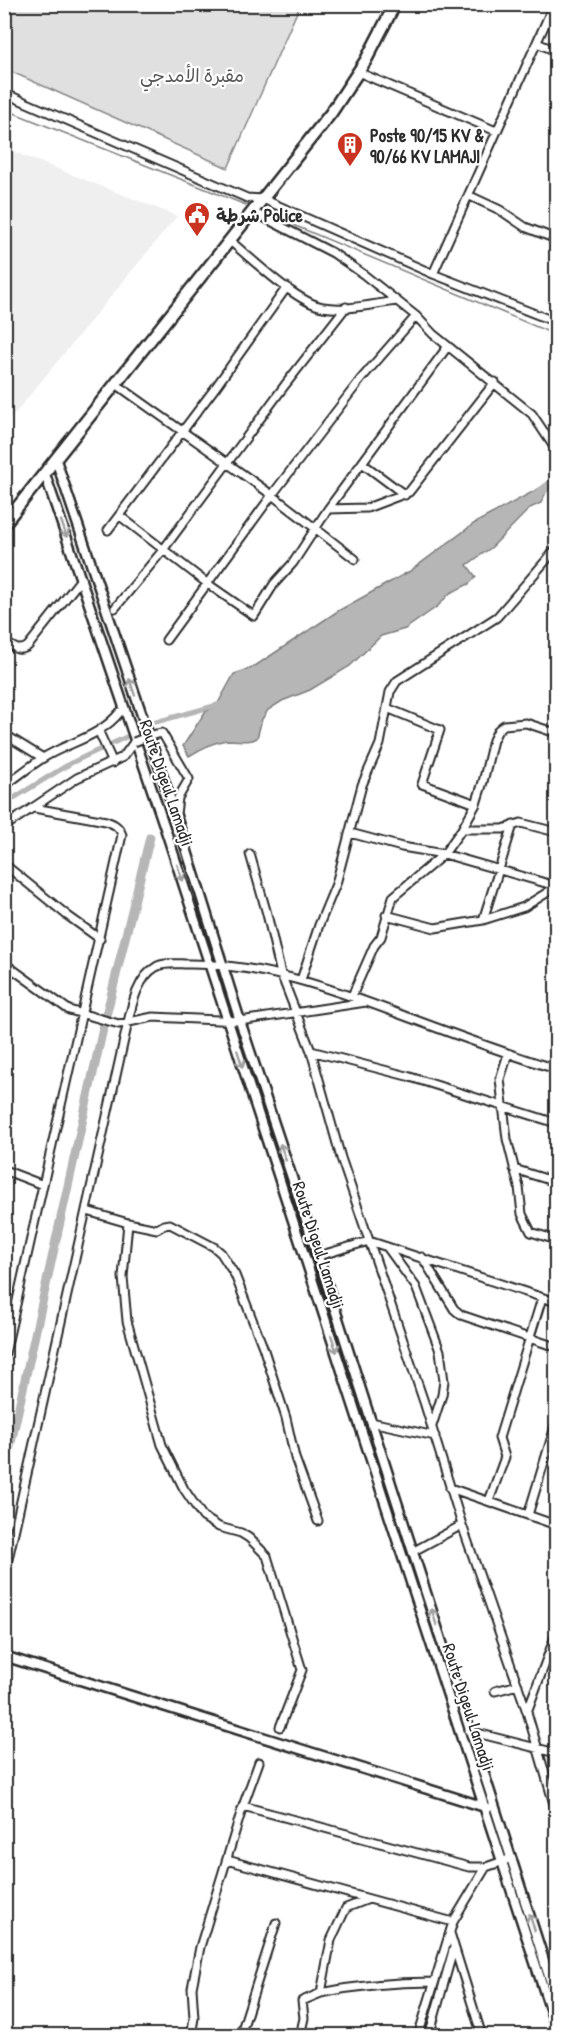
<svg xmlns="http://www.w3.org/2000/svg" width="561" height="2040" font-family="'Patrick Hand','Playpen Sans Arabic',sans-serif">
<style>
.built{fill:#efefef}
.green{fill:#e0e0e0;stroke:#868686;stroke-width:1.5}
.water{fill:#b6b6b6;stroke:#7e7e7e;stroke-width:1.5}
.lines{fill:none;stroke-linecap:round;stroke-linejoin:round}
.stream{stroke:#7e7e7e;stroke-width:1.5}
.canal{stroke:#b6b6b6;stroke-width:5}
.river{stroke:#b6b6b6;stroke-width:9}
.minor-casing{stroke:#2b2b2b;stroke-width:11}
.major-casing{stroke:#2b2b2b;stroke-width:13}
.highway-casing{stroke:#2b2b2b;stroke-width:15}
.minor{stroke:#fff;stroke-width:7}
.major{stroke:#fff;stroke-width:8}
.highway{stroke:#fff;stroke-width:10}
.minor-bridge-casing{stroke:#2b2b2b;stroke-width:11;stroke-linecap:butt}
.minor-bridge{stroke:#fff;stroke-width:7}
.oneway{stroke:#a0a0a0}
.labels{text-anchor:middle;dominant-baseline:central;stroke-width:4.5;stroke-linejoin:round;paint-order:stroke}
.park-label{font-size:18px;fill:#585858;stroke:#fff}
.poi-label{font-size:18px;font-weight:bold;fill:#2b2b2b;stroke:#fff;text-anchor:start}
.street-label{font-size:18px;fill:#2b2b2b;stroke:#fff}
</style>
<rect width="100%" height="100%" fill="#fff"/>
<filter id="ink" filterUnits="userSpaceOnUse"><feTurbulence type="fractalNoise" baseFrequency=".0167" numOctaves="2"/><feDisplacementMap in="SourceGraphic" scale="12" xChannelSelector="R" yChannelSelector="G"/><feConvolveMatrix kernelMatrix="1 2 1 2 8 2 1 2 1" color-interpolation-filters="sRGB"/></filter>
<g filter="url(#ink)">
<path class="built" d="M 4,148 L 177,216 L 7,423 L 4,422 Z"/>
<path class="green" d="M 5,4 L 300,4 L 300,5 L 228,168 L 5,69 Z"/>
<path class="water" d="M 547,484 L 548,488 L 541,503 L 530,508 L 492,547 L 467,565 L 476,577 L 469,584 L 450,593 L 438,606 L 405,629 L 381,636 L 350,666 L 310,690 L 282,701 L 268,710 L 262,719 L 257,738 C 249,743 239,740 229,740 C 214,741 201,749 189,756 L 183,746 L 205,712 L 217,705 L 234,674 L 252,668 L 338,611 L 410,571 L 475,523 Z"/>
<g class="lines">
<path class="stream" d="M 4,109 L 251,207
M 260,211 L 556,335"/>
<path class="canal" d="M 156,722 L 221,704
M 4,804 L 71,763 L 126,737"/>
<path class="river" d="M 538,494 L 556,480
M 4,1474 L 104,1024 L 150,837"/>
<defs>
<path id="minor" d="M 537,43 L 556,51
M 358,72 L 496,131
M 4,93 L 247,198 L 263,199 L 433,274 L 556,322
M 470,196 L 500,210 L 525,227 L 556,239
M 253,212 L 333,253 L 363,274 L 416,316 L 433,334 L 532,414 L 556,450
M 229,240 C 251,258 297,303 323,307 C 346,311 373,304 397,301
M 433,274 L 554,4
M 116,384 L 272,495 L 355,559
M 362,463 L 405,495
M 328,509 L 367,508 L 409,492 L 495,382
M 120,516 L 208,584 L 254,616 L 274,584 L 293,563 L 328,509 L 448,346
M 108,530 L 215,388 L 287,287
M 115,608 L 163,550 L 285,385 L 346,307
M 166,640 L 272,495 L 361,379 L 416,316
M 4,641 C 13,647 19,653 28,646 L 81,579
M 387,708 L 440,730 L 422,784 L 476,804
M 99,732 L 113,763
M 4,734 L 43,758
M 152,735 L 162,733 L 189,779 L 178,798 L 176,814
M 4,786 C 17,777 30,766 43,758 C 69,742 100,737 120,712
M 4,827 L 77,778 L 123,757 L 134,742
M 462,829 L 503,829 L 521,823 L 556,832
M 350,833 L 402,847 L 444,854 L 556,886
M 250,854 L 267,914 L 281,974 L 311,1051 L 341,1158 L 424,1402 L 462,1525 L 527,1712 L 556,1811
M 4,864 L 68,916 L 100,939
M 386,915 L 435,928 L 483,920 L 524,907 L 556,887
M 483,920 L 513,825
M 4,963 L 69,1010 L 119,1024 L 153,1017 L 240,1021 L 366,1002
M 301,980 L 319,925 L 336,884 L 362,785 L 380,744 L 390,692 L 397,681 L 497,617 L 556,549
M 352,996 L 374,946 L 381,937 L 393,897 L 444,854 L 462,829 L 476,804 L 483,782 L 493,740 L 498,730 L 504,725 L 526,723 L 556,733
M 311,1051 L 407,1076 L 556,1123
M 508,1054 L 500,1079 L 507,1139 L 519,1187 L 522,1214 L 531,1232 L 556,1240
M 514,1169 L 556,1182
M 4,1170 L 43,1185
M 87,1211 L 128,1223 L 123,1277 L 127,1321 L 162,1445 L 184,1489 L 203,1517 L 219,1527 L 241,1533 L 249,1538 L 267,1556 L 302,1670 L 280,1727
M 128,1223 L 157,1229 L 164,1225 L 170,1224 L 214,1247 L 221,1253 L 235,1275 L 263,1347 L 286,1418 L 295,1458 L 318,1521
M 387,1247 L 416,1287 L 440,1351 L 444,1381 L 442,1395 L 432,1426
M 318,1256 L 369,1241 L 556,1302
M 422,1257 L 454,1309 L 461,1315 L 556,1347
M 4,1358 L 122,835 C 119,826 114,824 106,821 L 34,808
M 371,1422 L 435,1436
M 450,1488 L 556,1525
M 489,1501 L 505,1457 L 499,1438 L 542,1298
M 528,1515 L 556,1423
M 414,1551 L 462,1525
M 4,1577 L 128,1022 C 132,1004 138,977 156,967 C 164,962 178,964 187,964 C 262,963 333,989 402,1015 C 453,1034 504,1053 556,1069
M 495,1691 L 518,1685
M 527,1712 L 556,1634
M 469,1731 L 556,1753
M 243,1806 L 469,1867 L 486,1867 L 512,1858
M 227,1860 L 453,1922
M 450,1933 L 482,2036
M 321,1993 C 359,1985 395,1982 434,1982
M 191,2036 L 194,2018 L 192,1988 L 200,1947 L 243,1806 L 259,1762
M 240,2036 L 276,1923
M 300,2036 L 304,2018 L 302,2001 L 321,1993 L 331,1940 L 346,1908 L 369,1899
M 418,2036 L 453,1922 L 486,1867
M 429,2036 L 454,1947"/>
<path id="major" d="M 56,460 L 176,816 L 240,1021 L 318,1256 L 556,1998
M 45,474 L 165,828 L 556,2027
M 4,1656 L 488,1808"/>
<path id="highway" d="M 4,524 L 331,113 L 366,60 L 395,4"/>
</defs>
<use href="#minor" class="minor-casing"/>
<use href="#major" class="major-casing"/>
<use href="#highway" class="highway-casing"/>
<use href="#minor" class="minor"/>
<use href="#major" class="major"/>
<use href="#highway" class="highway"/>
<defs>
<path id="minor-bridge" d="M 134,742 L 152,735"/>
</defs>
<use href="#minor-bridge" class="minor-bridge-casing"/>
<use href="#minor-bridge" class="minor-bridge"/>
</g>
<defs><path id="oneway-shaft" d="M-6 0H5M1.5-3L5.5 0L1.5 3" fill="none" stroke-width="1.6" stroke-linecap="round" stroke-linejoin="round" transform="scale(1.5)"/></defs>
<g class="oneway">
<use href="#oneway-shaft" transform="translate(64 529) rotate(71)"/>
<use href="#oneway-shaft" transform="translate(132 687) rotate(-109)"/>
<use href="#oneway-shaft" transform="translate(180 873) rotate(72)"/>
<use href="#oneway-shaft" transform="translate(240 1059) rotate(72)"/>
<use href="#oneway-shaft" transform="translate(283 1152) rotate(-109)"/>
<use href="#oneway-shaft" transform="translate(334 1344) rotate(72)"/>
<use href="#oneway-shaft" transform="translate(434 1617) rotate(-107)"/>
<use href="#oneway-shaft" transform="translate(532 1922) rotate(-108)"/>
</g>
</g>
<defs>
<symbol id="building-pin" viewBox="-11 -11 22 30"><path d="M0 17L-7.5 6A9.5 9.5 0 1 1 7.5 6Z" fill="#c8321e" stroke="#fff"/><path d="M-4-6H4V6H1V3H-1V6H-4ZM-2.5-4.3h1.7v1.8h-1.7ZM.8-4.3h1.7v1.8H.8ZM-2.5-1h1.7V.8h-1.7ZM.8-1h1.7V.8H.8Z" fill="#fff"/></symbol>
<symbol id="civic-pin" viewBox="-11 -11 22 30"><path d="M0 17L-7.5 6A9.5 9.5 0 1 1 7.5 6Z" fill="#c8321e" stroke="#fff"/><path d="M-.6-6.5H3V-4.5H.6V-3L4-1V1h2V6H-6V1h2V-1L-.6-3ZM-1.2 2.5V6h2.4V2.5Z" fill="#fff"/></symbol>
</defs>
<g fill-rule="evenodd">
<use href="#building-pin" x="335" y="130" width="30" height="40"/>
<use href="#civic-pin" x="182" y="200" width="30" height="40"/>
</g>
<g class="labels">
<g class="park-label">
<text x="192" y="75">مقبرة الأمدجي</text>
</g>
<g class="poi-label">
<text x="370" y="135">Poste 90/15 KV &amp;<tspan x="370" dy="21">90/66 KV LAMAJI</tspan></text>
<text x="216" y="215">شرطة Police</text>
</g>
<g class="street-label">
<text transform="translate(167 783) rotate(71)">Route Digeul Lamadji</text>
<text transform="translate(319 1245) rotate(72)">Route Digeul Lamadji</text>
<text transform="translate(469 1707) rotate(72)">Route Digeul Lamadji</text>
</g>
</g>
<rect width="561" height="2040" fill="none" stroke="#fff" stroke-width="24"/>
<rect x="12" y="12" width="537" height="2016" fill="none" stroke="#2b2b2b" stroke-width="2" filter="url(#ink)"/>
</svg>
